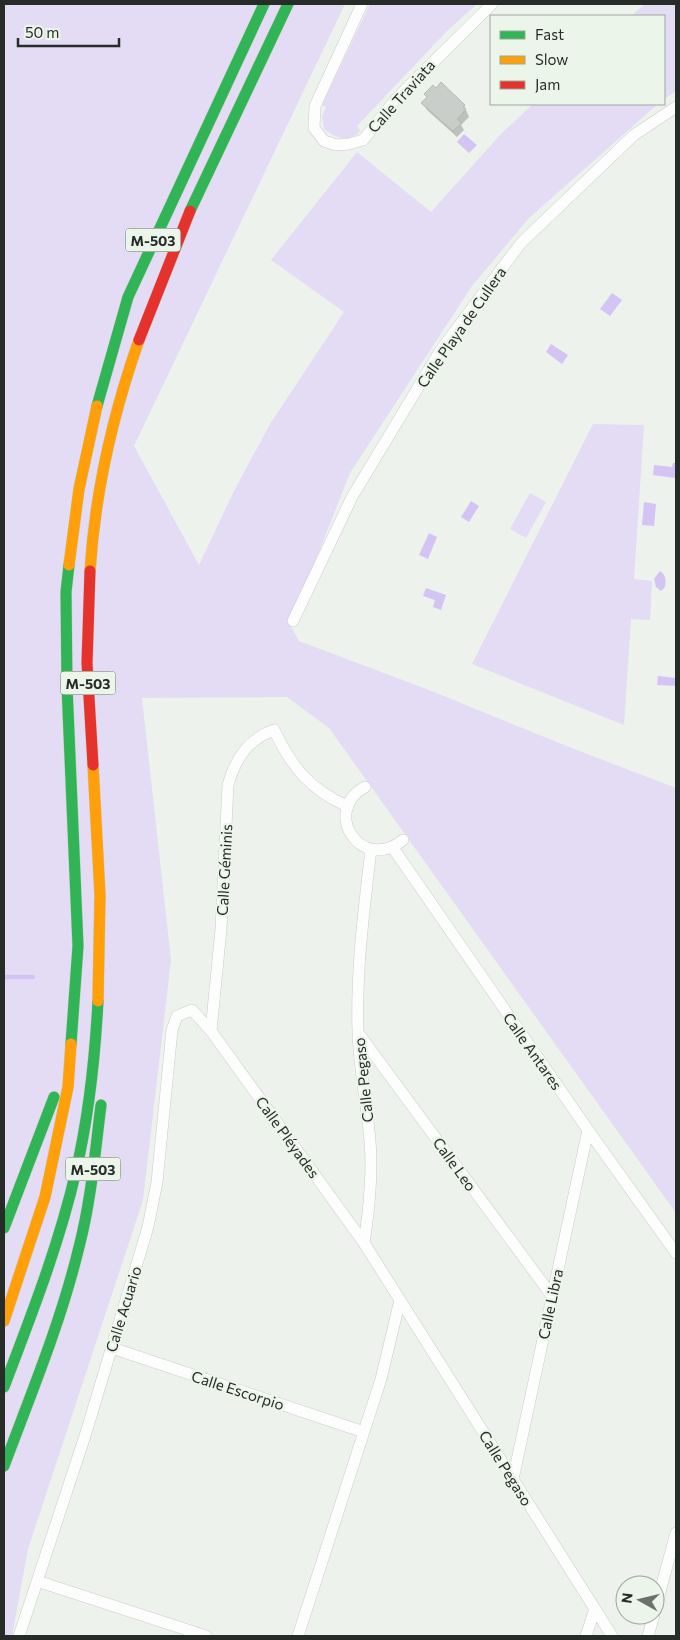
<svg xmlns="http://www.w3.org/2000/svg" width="680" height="1640" font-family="Commissioner,sans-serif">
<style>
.green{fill:#e3dcf4}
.water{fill:#d4c4f4}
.shadow{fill:#0003}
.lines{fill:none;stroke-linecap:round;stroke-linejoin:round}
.stream{stroke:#d4c4f4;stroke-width:4.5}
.building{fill:#caceca;stroke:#b7bbb6}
.street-casing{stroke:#cacdc9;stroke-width:12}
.fast-casing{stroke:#cacdc9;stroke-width:12}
.slow-casing{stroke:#cacdc9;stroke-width:12}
.jam-casing{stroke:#cacdc9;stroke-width:12}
.street{stroke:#fcfdfc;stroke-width:11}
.fast{stroke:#30b455;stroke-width:11}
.slow{stroke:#ff9f0a;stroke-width:11}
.jam{stroke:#e5322d;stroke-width:11}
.labels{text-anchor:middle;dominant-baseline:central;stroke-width:4.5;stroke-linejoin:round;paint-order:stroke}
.shield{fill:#ebf5e9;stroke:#626862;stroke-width:1}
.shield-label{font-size:14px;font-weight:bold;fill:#282c28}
.street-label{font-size:15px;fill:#282c28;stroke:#ebf5e9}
</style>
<rect width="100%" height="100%" fill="#edf2ec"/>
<path class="green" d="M 4,4 L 345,4 L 134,446 L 199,565 L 234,491 L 270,424 L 344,312 L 271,260 L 357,152 L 431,212 L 500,135 L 533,104 L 658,104 L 529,218 L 472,286 L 350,473 L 290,625 L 299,641 L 429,690 L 569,747 L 676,788 L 676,1213 L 329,728 L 287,697 L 142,698 L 171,960 L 143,1200 L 28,1549 L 12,1636 L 4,1636 Z
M 370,4 L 477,4 L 447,31 L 357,126 L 360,131 C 348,143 336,138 324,129 L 322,116 L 326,107 L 322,105 Z
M 645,4 L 676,4 L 676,91 L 664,99 L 664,16 L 631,16 Z
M 593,424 L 644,425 L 634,579 L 652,581 L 650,620 L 631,619 L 624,725 L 472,664 Z
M 530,493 L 546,502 L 526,538 L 510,529 Z"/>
<path class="water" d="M 464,134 L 477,145 L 469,153 L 457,142 Z
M 612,293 L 622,300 L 610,316 L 600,309 Z
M 551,344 L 568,355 L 562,364 L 546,352 Z
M 673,463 L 676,463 L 675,478 L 653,475 L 654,465 L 672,467 Z
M 471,501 L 479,506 L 469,522 L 461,517 Z
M 644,502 L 656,504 L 654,526 L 642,525 Z
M 429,533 L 437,537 L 428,559 L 419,555 Z
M 660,571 C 666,575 666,580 665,587 L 661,591 L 656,587 L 654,579 Z
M 426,588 L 446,595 L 441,610 L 433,607 L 435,600 L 423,596 Z
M 658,676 L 676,678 L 676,686 L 657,685 Z"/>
<path class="shadow" d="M 423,103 L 464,105 L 469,117 L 461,125 L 464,130 L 457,137 L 427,110 Z"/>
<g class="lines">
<path class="stream" d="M 4,977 L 33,977"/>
</g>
<path class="building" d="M 441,82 L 465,105 L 463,107 L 466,109 L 457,119 L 461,123 L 453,131 L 421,103 L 427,97 L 424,94 L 433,85 L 436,88 Z"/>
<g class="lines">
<defs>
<path id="street" d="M 362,4 L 315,106 L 314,128 L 324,141 L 336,145 L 349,144 L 363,140 L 396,99 L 492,4
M 293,621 L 352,497 L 390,434 L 440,351 L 521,243 L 634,135 L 676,107
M 365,787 C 321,811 361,874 403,840
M 393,848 L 588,1130 L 676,1253
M 371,849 C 364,910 356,970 358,1031 C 359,1068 367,1104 370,1141 C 373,1175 369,1210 364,1243 L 612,1636
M 211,1031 L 221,929 L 228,785 C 235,759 248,739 274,730 C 292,767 309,789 347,806
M 359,1034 L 552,1296
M 112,1348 L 364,1432
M 513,1479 L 588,1130
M 37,1581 L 206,1636
M 655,1610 L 676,1533
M 19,1636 L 85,1436 L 148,1227 L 157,1182 L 172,1030 L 177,1016 L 192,1010 L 211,1031 L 364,1243
M 298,1636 L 381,1379 L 400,1300
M 586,1636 L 595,1609
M 648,1636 L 654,1615"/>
<path id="fast" d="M 190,211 L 288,4
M 97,406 L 128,297 L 264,4
M 69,565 L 66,592 L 67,686 L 78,946 L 71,1044
M 4,1228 L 54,1097
M 4,1387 C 31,1316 59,1245 76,1171 C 89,1115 95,1058 98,1001
M 4,1466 C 31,1394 61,1322 79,1247 C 91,1201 95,1153 101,1105"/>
<path id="slow" d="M 69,565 L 79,489 L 97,406
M 90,571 C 95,492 113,414 139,340
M 93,765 L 100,895 L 98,1001
M 4,1321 L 45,1197 L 68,1087 L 71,1044"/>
<path id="jam" d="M 139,340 L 190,211
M 90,571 L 87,663 L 93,765"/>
</defs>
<use href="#street" class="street-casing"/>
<use href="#fast" class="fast-casing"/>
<use href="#slow" class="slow-casing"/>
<use href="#jam" class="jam-casing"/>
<use href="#street" class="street"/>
<use href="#fast" class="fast"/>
<use href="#slow" class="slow"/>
<use href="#jam" class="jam"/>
</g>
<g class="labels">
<g class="shield">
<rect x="125.5" y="228.5" width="55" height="23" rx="4"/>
<rect x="60.5" y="671.5" width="55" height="23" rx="4"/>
<rect x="65.5" y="1157.5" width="55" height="23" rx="4"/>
</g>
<g class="shield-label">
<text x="153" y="240">M-503</text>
<text x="88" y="683">M-503</text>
<text x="93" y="1169">M-503</text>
</g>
<g class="street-label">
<text transform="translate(401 96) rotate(-48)">Calle Traviata</text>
<text transform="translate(461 327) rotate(-55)">Calle Playa de Cullera</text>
<text transform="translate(224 870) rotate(-87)">Calle Géminis</text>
<text transform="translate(533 1051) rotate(55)">Calle Antares</text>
<text transform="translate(363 1080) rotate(-96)">Calle Pegaso</text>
<text transform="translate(288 1137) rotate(54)">Calle Pléyades</text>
<text transform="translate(455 1164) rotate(54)">Calle Leo</text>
<text transform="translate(550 1304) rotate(-78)">Calle Libra</text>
<text transform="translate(123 1309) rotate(-73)">Calle Acuario</text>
<text transform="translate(238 1390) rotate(18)">Calle Escorpio</text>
<text transform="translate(506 1468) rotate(58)">Calle Pegaso</text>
</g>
</g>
<rect width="680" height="1640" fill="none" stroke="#282c28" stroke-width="10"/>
<rect x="490" y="15" width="175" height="90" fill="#ebf5e9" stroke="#9da59c"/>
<rect x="500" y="31" width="25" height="8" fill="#30b455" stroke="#9da59c"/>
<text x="535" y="40" font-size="15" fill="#282c28">Fast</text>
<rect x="500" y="56" width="25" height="8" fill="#ff9f0a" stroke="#9da59c"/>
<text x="535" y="65" font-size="15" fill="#282c28">Slow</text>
<rect x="500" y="81" width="25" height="8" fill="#e5322d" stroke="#9da59c"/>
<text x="535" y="90" font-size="15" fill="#282c28">Jam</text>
<g transform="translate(640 1600) rotate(278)"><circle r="24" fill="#ebf5e9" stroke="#9da59c"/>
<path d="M0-4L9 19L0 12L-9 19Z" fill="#6d716d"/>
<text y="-8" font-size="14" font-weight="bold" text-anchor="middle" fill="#282c28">N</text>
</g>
<path d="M18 38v8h101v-8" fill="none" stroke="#282c28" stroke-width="2.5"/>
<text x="25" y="38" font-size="15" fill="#282c28" stroke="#ebf5e9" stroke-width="4" paint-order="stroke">50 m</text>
</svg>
